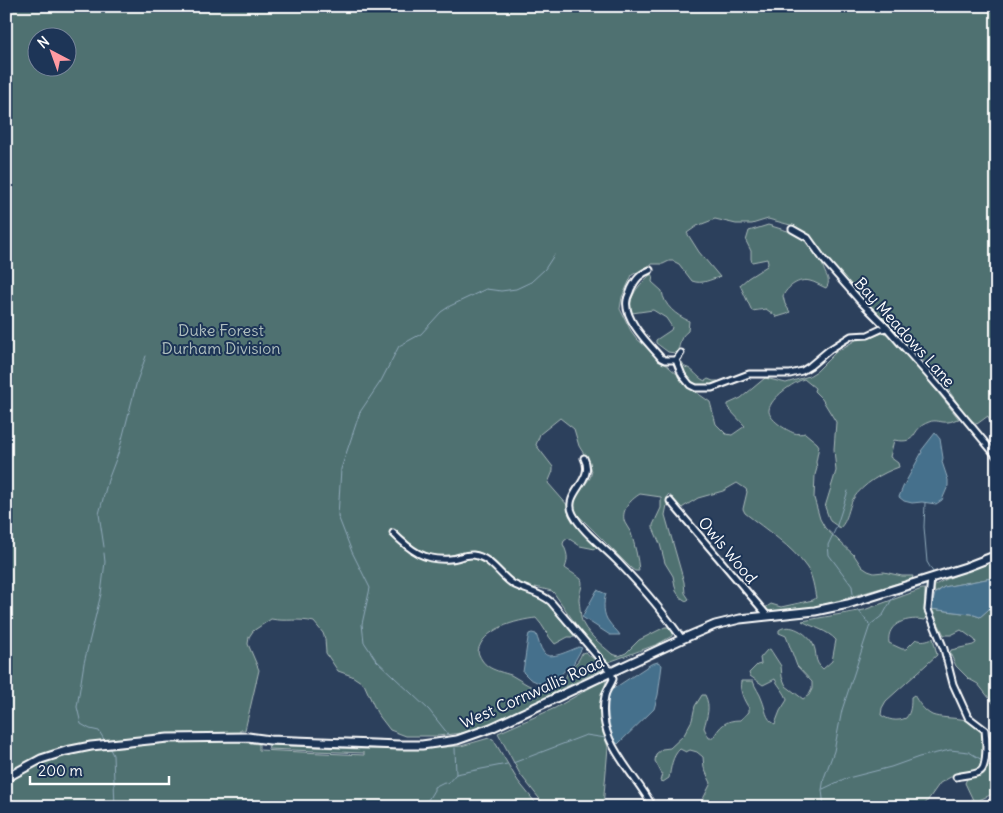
<svg xmlns="http://www.w3.org/2000/svg" width="1003" height="813" font-family="Delius,sans-serif">
<style>
.green{fill:#507171;stroke:#a8b8b8;fill-rule:evenodd}
.water{fill:#456f8c;stroke:#8fa9ba}
.lines{fill:none;stroke-linecap:round;stroke-linejoin:round}
.stream{stroke:#8fa9ba;stroke-width:1}
.minor-casing{stroke:#fff;stroke-width:9}
.tertiary-casing{stroke:#fff;stroke-width:11}
.minor{stroke:#1d3557;stroke-width:5}
.tertiary{stroke:#1d3557;stroke-width:7}
.labels{text-anchor:middle;dominant-baseline:central;stroke-width:4;stroke-linejoin:round;paint-order:stroke}
.park-label{font-size:16px;fill:#b0bfbf;stroke:#1d3557}
.street-label{font-size:16px;fill:#fff;stroke:#1d3557}
</style>
<rect width="100%" height="100%" fill="#2c405c"/>
<filter id="ink" filterUnits="userSpaceOnUse"><feTurbulence type="fractalNoise" baseFrequency=".02" numOctaves="2"/><feDisplacementMap in="SourceGraphic" scale="10" xChannelSelector="R" yChannelSelector="G"/><feConvolveMatrix kernelMatrix="1 2 1 2 8 2 1 2 1" color-interpolation-filters="sRGB"/></filter>
<g filter="url(#ink)">
<path class="green" d="M 6,6 L 997,6 L 997,424 L 990,423 L 988,416 L 977,424 L 967,417 L 943,382 L 919,356 L 902,342 L 889,326 L 825,257 L 806,234 L 794,226 L 768,219 L 752,224 L 736,224 L 715,219 L 697,226 L 687,233 L 699,252 L 720,277 C 710,279 703,285 692,281 L 679,264 L 673,261 L 669,261 L 663,264 L 652,264 L 632,275 L 622,297 L 620,309 L 631,331 L 637,339 L 678,375 L 690,388 L 710,402 L 716,424 L 726,434 L 732,435 L 745,426 L 728,408 L 728,404 L 741,398 L 765,378 L 786,383 L 809,376 L 817,371 L 836,352 L 859,338 L 869,338 L 883,333 L 887,334 L 898,347 L 907,354 L 959,419 C 955,419 952,422 948,422 C 941,423 936,419 929,422 C 909,429 920,445 894,440 L 890,457 L 898,463 L 899,467 C 882,473 863,484 853,499 C 848,509 848,520 840,528 L 830,521 L 825,507 L 836,471 L 834,449 L 836,422 L 822,399 L 814,391 L 815,388 L 804,379 C 794,382 770,398 769,410 C 768,419 786,430 794,433 C 797,434 802,434 805,433 L 817,443 L 819,446 L 816,462 L 817,468 L 815,475 L 814,498 L 820,519 L 825,528 L 854,555 L 862,567 L 868,571 L 874,573 L 884,572 L 902,576 L 913,576 L 912,579 L 809,609 L 767,611 L 765,608 L 771,604 L 781,607 L 813,600 L 816,598 C 814,588 813,577 807,568 C 792,546 766,530 745,513 L 743,509 L 747,492 L 746,489 L 737,483 L 723,491 L 698,498 L 680,509 L 669,494 L 667,496 L 667,505 L 665,515 L 684,582 L 685,593 L 689,599 L 686,601 L 680,597 L 676,591 L 673,576 L 665,563 L 660,544 L 653,528 L 653,525 L 661,508 L 661,497 L 640,494 C 630,500 620,511 625,523 C 627,526 629,530 631,533 C 635,546 638,558 639,571 L 635,571 L 632,569 L 577,514 L 573,504 L 577,495 L 590,478 L 592,471 L 590,464 L 579,446 L 574,429 L 560,418 L 540,434 L 536,445 L 553,467 L 553,471 L 548,483 L 569,507 L 571,517 L 598,546 L 595,549 L 580,546 L 568,538 L 564,541 L 563,544 C 567,553 569,558 565,568 C 569,571 579,577 581,579 C 584,585 579,593 579,599 C 579,601 581,616 581,618 C 584,632 602,645 612,654 L 619,656 L 626,653 L 639,640 L 665,627 L 668,627 L 673,632 L 672,636 L 658,644 L 606,663 L 598,656 L 554,593 L 552,591 L 535,587 L 575,637 L 568,637 L 555,644 C 547,636 544,626 536,618 C 517,620 481,629 478,652 C 484,669 495,670 511,675 C 517,678 522,682 528,685 C 540,690 557,690 565,679 C 566,677 567,673 568,672 C 574,663 577,665 582,653 L 585,652 L 604,667 L 601,670 L 563,688 L 543,701 L 469,732 L 438,736 L 406,736 L 390,730 L 377,713 L 364,684 L 352,676 L 338,671 L 326,653 L 325,639 L 323,633 L 314,622 C 299,618 286,622 271,619 L 253,631 L 249,637 L 248,644 L 259,670 L 245,730 L 240,730 L 240,742 L 259,744 L 259,750 L 364,755 L 364,753 L 268,749 L 269,745 L 359,749 L 411,749 L 461,746 L 489,738 L 493,739 L 518,781 L 539,807 L 6,807 ZM 38,38 L 68,38 L 68,68 L 38,68 Z
M 768,225 L 801,235 L 823,263 C 822,273 833,279 826,288 C 821,286 815,282 810,281 C 799,278 787,287 783,296 L 785,304 L 790,312 L 787,314 L 777,317 L 766,309 L 752,311 L 740,285 L 748,278 L 767,266 L 768,263 L 767,259 L 752,262 L 751,259 L 751,251 L 746,241 L 749,231 Z
M 650,275 L 653,275 L 652,282 L 662,291 C 664,306 676,315 689,321 L 688,331 C 676,340 683,346 675,353 L 668,352 L 656,343 L 656,340 L 671,330 L 672,327 L 666,318 L 653,310 L 632,313 C 626,298 640,284 650,275 Z
M 682,362 L 685,367 C 694,369 696,377 705,381 L 708,379 L 713,381 L 718,381 L 720,384 C 701,390 686,383 681,363 Z
M 997,560 L 997,577 L 944,587 L 935,593 L 934,589 L 935,585 C 954,574 977,569 997,560 Z
M 922,589 L 925,589 L 924,611 L 927,617 L 925,620 C 909,617 886,622 889,643 L 902,649 L 906,649 L 916,639 C 922,642 927,640 933,638 L 937,655 L 886,701 L 882,708 L 881,715 C 888,720 897,722 906,718 C 911,712 911,705 911,697 L 914,695 C 918,702 924,711 932,715 C 948,721 979,713 983,737 C 985,746 983,756 983,765 L 992,767 L 997,765 L 997,792 L 977,801 L 973,800 L 965,783 L 970,772 L 956,774 L 940,783 L 923,807 L 699,807 L 711,783 L 704,768 L 703,757 L 697,752 L 690,750 L 686,752 L 680,749 C 672,756 671,768 669,778 L 663,782 L 660,781 L 662,774 L 655,761 L 656,754 L 662,749 L 670,748 L 684,735 L 692,720 L 695,706 L 702,695 L 705,695 C 711,707 707,716 704,728 L 709,738 L 713,738 C 720,726 725,720 740,720 L 749,712 L 749,708 C 744,701 739,690 741,681 L 753,681 C 755,688 760,693 762,700 C 766,709 765,719 775,724 L 780,711 L 787,700 C 786,693 778,686 775,679 L 763,685 L 750,676 L 749,673 L 757,665 L 761,664 L 760,658 L 767,650 L 770,649 L 781,666 L 782,677 L 786,686 L 803,699 L 809,695 L 812,689 L 812,682 L 797,666 L 786,636 L 779,633 L 779,630 C 790,622 807,633 813,644 C 818,654 813,661 823,669 L 832,661 L 836,640 C 827,630 814,628 802,621 L 864,610 Z
M 997,602 L 997,708 L 978,684 L 969,679 L 956,666 L 950,653 L 951,650 L 973,645 L 976,643 L 975,640 L 961,630 L 951,635 L 944,635 L 931,609 L 971,614 L 980,617 Z
M 607,678 L 599,707 L 603,733 L 608,747 L 603,807 L 546,807 L 520,774 L 498,733 L 555,708 Z
M 991,731 L 997,732 L 997,752 L 989,753 Z"/>
<path class="water" d="M 935,433 L 940,439 L 943,458 L 942,462 L 948,480 L 948,486 L 942,500 L 936,504 L 922,502 L 912,503 L 904,501 L 899,497 L 903,487 L 922,452 L 921,451 Z
M 997,577 L 997,602 L 980,617 L 971,614 L 931,609 L 935,594 L 944,587 Z
M 597,590 L 606,594 C 603,602 603,615 609,622 C 612,627 617,630 620,635 L 610,635 L 582,617 Z
M 532,633 L 536,634 C 538,639 540,648 544,653 C 550,661 570,650 579,647 L 582,648 L 572,666 L 565,670 L 552,685 L 546,686 L 530,679 L 523,672 L 528,638 L 529,634 Z
M 658,662 L 662,665 L 658,695 L 654,709 L 618,744 C 608,736 606,703 610,691 L 651,664 Z"/>
<g class="lines">
<path class="stream" d="M 848,491 L 836,528 L 828,545 L 829,555 L 852,586 L 853,594
M 925,503 L 924,527 L 927,562 L 933,572
M 104,547 L 99,514 L 108,480 L 119,451 L 137,381 L 146,356
M 104,553 L 105,562 L 101,594 L 84,663 L 77,707 L 81,724 L 90,729 L 99,731 L 105,741
M 934,582 L 937,581
M 859,611 L 869,624
M 448,734 L 429,710 L 376,660 L 364,642 L 362,624 L 370,588 L 352,552 L 338,516 L 341,469 L 360,412 L 381,381 L 399,346 L 421,334 L 441,312 L 450,306 L 486,289 L 501,291 L 516,289 L 531,282 L 545,269 L 554,255
M 455,748 L 456,774
M 110,749 L 113,755 L 115,807
M 986,762 L 997,759
M 513,763 L 586,735 L 606,738
M 823,789 L 844,779 L 891,767 L 919,757 L 950,750 L 969,752 L 982,760
M 418,807 L 423,801 L 428,800 L 434,790 L 434,787 L 444,782 L 448,783 L 456,774 L 507,764
M 824,807 L 822,790 L 824,778 L 834,751 L 842,710 L 870,625 L 883,615 L 892,599 L 899,594 L 927,585"/>
<defs>
<path id="minor" d="M 792,229 L 808,238 L 823,259 L 860,301 L 887,328 L 939,387 L 997,457
M 650,270 C 640,274 636,279 631,289 C 630,293 627,297 627,300 C 623,319 649,344 661,358 L 665,360 L 676,360
M 681,353 L 676,360 L 682,375 L 690,385 L 696,388 L 712,388 L 749,374 L 790,374 L 802,371 L 810,366 L 829,350 L 851,336 L 868,335 L 881,329 L 887,328
M 584,458 C 596,481 562,493 573,514 C 583,533 604,547 618,562 C 641,586 663,611 682,639
M 670,501 L 767,615
M 393,533 C 411,551 424,561 450,559 C 458,559 465,554 473,555 C 491,557 499,575 513,584 C 526,591 540,592 551,602 L 611,672 L 613,679 C 611,685 606,690 605,696 C 595,741 634,771 653,807
M 931,578 L 928,610 L 944,649 L 953,684 L 968,717 L 985,730 C 986,739 988,769 979,772 C 973,775 963,775 956,777"/>
<path id="tertiary" d="M 6,778 L 41,759 L 66,751 L 91,746 L 168,738 L 248,737 L 270,740 L 399,745 L 422,745 L 457,740 L 491,728 L 682,639 L 715,625 L 740,619 L 815,611 L 848,604 L 966,567 L 997,555"/>
</defs>
<use href="#minor" class="minor-casing"/>
<use href="#tertiary" class="tertiary-casing"/>
<use href="#minor" class="minor"/>
<use href="#tertiary" class="tertiary"/>
</g>
</g>
<g class="labels">
<g class="park-label">
<text x="221" y="330">Duke Forest<tspan x="221" dy="18">Durham Division</tspan></text>
</g>
<g class="street-label">
<text transform="translate(905 332) rotate(48)">Bay Meadows Lane</text>
<text transform="translate(728 550) rotate(50)">Owls Wood</text>
<text transform="translate(532 692) rotate(-24)">West Cornwallis Road</text>
</g>
</g>
<rect width="1003" height="813" fill="none" stroke="#1d3557" stroke-width="25"/>
<rect x="12" y="12" width="978" height="788" fill="none" stroke="#fff" stroke-width="2" filter="url(#ink)"/>
<g transform="translate(52 52) rotate(319)"><circle r="24" fill="#1d3557" stroke="#77869a"/>
<path d="M0-4L9 19L0 12L-9 19Z" fill="#ff9aa2"/>
<text y="-8" font-size="14" font-weight="bold" text-anchor="middle" fill="#ffffff">N</text>
</g>
<path d="M30 776v8h139v-8" fill="none" stroke="#ffffff" stroke-width="2.5"/>
<text x="38" y="776" font-size="15" fill="#ffffff" stroke="#1d3557" stroke-width="4" paint-order="stroke">200 m</text>
</svg>
